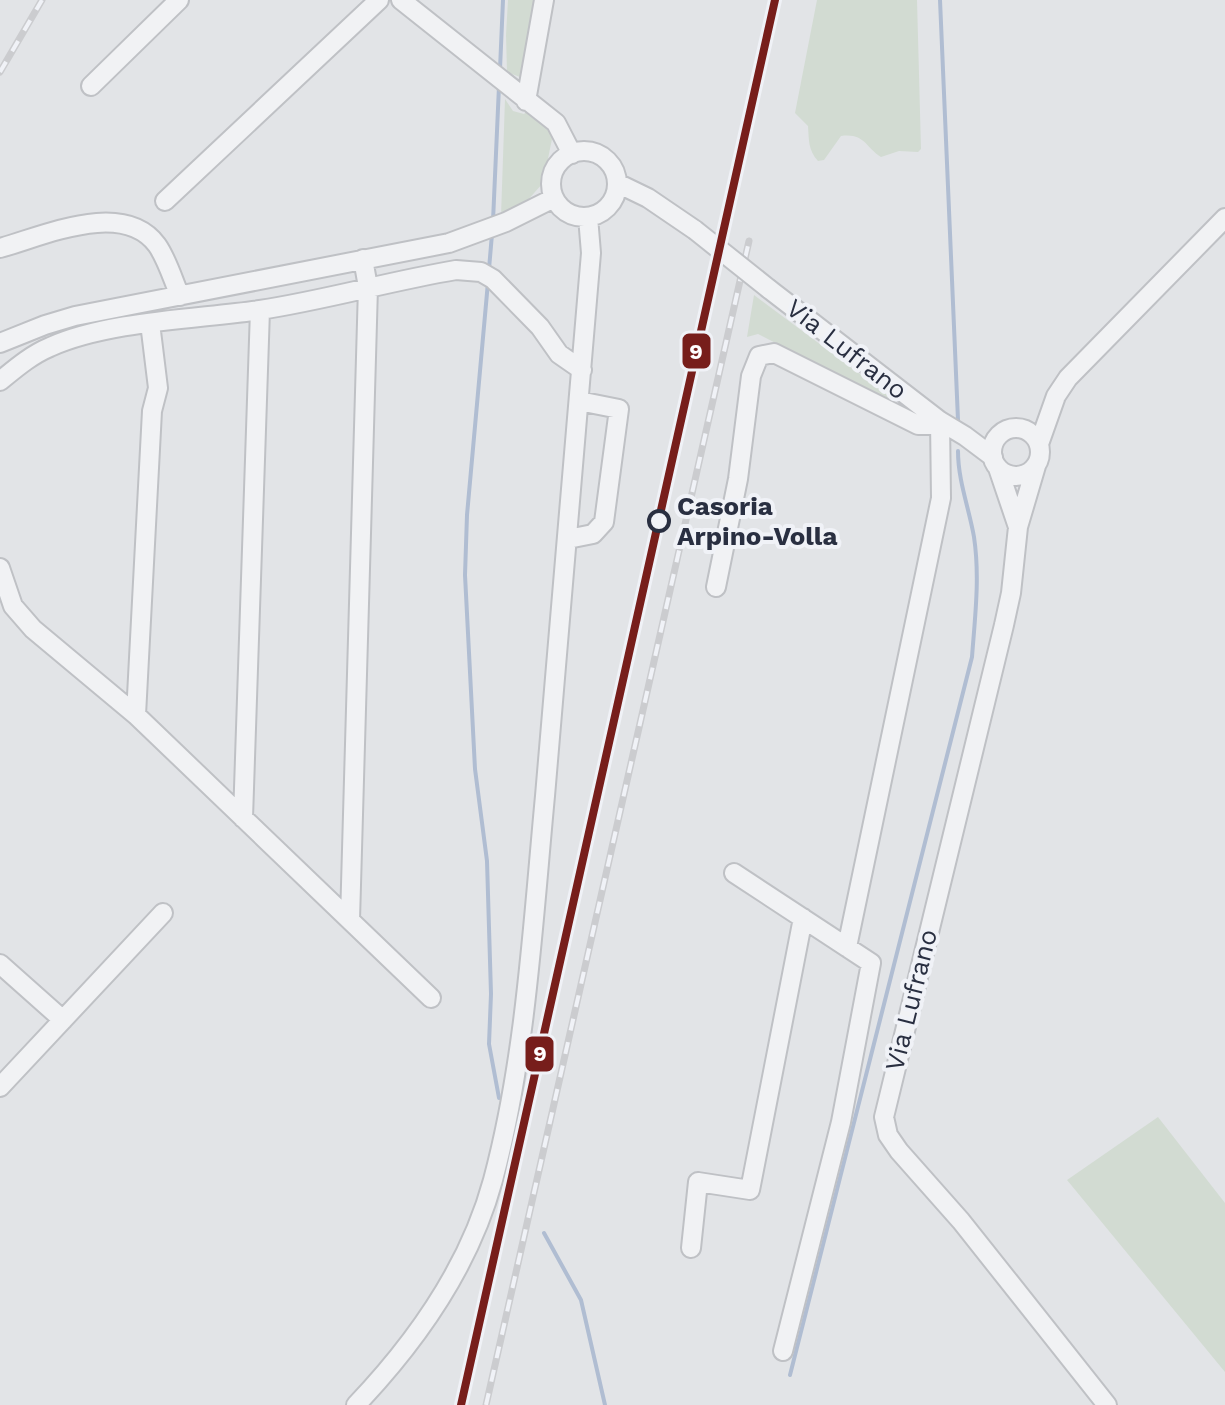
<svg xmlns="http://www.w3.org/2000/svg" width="1225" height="1405" font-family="'Work Sans',sans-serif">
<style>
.green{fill:#d2dbd2}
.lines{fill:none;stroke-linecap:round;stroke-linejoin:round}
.stream{stroke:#b0bdd2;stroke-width:4}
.minor-casing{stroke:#bfc1c5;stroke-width:22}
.minor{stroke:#f1f2f4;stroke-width:18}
.rail-casing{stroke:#cbcccf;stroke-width:7}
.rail{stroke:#f0f2f7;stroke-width:4;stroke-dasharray:12;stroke-linecap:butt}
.minor-bridge-casing{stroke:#bfc1c5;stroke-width:22;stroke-linecap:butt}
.minor-bridge{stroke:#f1f2f4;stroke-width:18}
.rail-1-casing{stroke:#f0f2f7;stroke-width:14}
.rail-1{stroke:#771e1b;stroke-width:8}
.stop-dot{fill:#f0f2f7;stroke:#292f41;stroke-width:4}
.labels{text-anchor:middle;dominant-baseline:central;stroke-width:8;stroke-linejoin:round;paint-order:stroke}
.street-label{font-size:26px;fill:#292f41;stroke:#f0f2f7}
.stop-label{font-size:26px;font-weight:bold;fill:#292f41;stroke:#f0f2f7;text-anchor:start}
.line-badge{stroke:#f0f2f7;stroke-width:3}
.badge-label{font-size:22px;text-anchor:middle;font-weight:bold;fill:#fff}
</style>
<rect width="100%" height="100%" fill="#e2e4e7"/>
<path class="green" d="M 508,0 L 538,0 L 524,75 L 520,77 L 507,72 L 506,35 Z
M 817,0 L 917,0 L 921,149 L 918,152 L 899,151 L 881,157 C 865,147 865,133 841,136 L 824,160 L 818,161 C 808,150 809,140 808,126 L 795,113 Z
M 505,99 L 513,111 L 524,114 L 527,111 L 549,131 L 552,139 L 543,183 L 526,202 L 501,216 Z
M 754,295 L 895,400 L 896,403 L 894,404 L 758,334 L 747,337 Z
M 1158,1117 L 1225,1203 L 1225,1372 L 1067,1180 Z"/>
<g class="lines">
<path class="stream" d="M 940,0 L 958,420
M 500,69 L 503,0
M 493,221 L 499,86
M 489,269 L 492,234
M 488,282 L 467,515 L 465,575 L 475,769 L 487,861 L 491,994 L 489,1044 L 499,1098
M 544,1233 L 581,1300 L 605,1405
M 790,1375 L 972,657 C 975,617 980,577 974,537 C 969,508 958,481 958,451"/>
<defs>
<path id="minor" d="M 401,0 L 556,123 L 572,154
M 91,86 L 179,0
M 526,101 L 544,0
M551 184a33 33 0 1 1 66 0a33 33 0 1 1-66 0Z
M 617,183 L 648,198 L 695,230
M 165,201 L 379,0
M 0,248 C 44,236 123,199 157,245 C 167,259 173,280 180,296
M 769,289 L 940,421 L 965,436 L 993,457
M 0,343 L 45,325 L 75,316 L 449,243 L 506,222 L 554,198
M 0,381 C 16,368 31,355 50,347 C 108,321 197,319 260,310 C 326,300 390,281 456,270 L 481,272 L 493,279 L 540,327 L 559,354 L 582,370
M992 452a24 24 0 1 1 48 0a24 24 0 1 1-48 0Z
M 1039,444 L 1056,396 L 1068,378 L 1225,218
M 1036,466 L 1018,527 L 1011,593 L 1004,625 L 884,1117 L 888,1135 L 899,1151 L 961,1221 L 1107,1405
M 998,468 L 1018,527
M 568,539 L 593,534 L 604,522 L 619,409 L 579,401
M 0,568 L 13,606 L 33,629 L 136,715 L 431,998
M 716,587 L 738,479 L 751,376 L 759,356 L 774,353 L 918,425 L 935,425 L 940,421 L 941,498 L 847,947
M 136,715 L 152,411 L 158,388 L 150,323
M 243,818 L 260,310
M 734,873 L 871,963 L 841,1122 L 783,1351
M 350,920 L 368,287 L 363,259
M 0,964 L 63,1020
M 0,1087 L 163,913
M 691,1248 L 698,1182 L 750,1190 L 803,918
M 356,1405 C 416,1342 470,1265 493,1180 C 526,1057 533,922 545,796 C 561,615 577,434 591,253 L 588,217"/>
</defs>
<use href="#minor" class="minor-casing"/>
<use href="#minor" class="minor"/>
<defs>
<path id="rail" d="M 0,72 L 42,0
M 486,1405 L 749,241"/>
</defs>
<use href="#rail" class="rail-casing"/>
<use href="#rail" class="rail"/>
<defs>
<path id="minor-bridge" d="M 695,230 L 769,289"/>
</defs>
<use href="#minor-bridge" class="minor-bridge-casing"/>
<use href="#minor-bridge" class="minor-bridge"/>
<defs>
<path id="rail-1" d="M 461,1405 L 775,0"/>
</defs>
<use href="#rail-1" class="rail-1-casing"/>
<use href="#rail-1" class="rail-1"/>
</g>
<circle class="stop-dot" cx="659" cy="521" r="10"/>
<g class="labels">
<g class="street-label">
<text transform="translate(847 349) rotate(38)">Via Lufrano</text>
<text transform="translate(911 1000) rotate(-76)">Via Lufrano</text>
</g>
<g class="stop-label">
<text x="677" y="506">Casoria<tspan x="677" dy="30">Arpino-Volla</tspan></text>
</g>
</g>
<g class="line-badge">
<rect x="681" y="332" width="31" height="38" rx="8" fill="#771e1b"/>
<rect x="524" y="1035" width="31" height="38" rx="8" fill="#771e1b"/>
</g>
<g class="badge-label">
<text x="696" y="359">9</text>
<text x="540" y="1061">9</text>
</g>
</svg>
